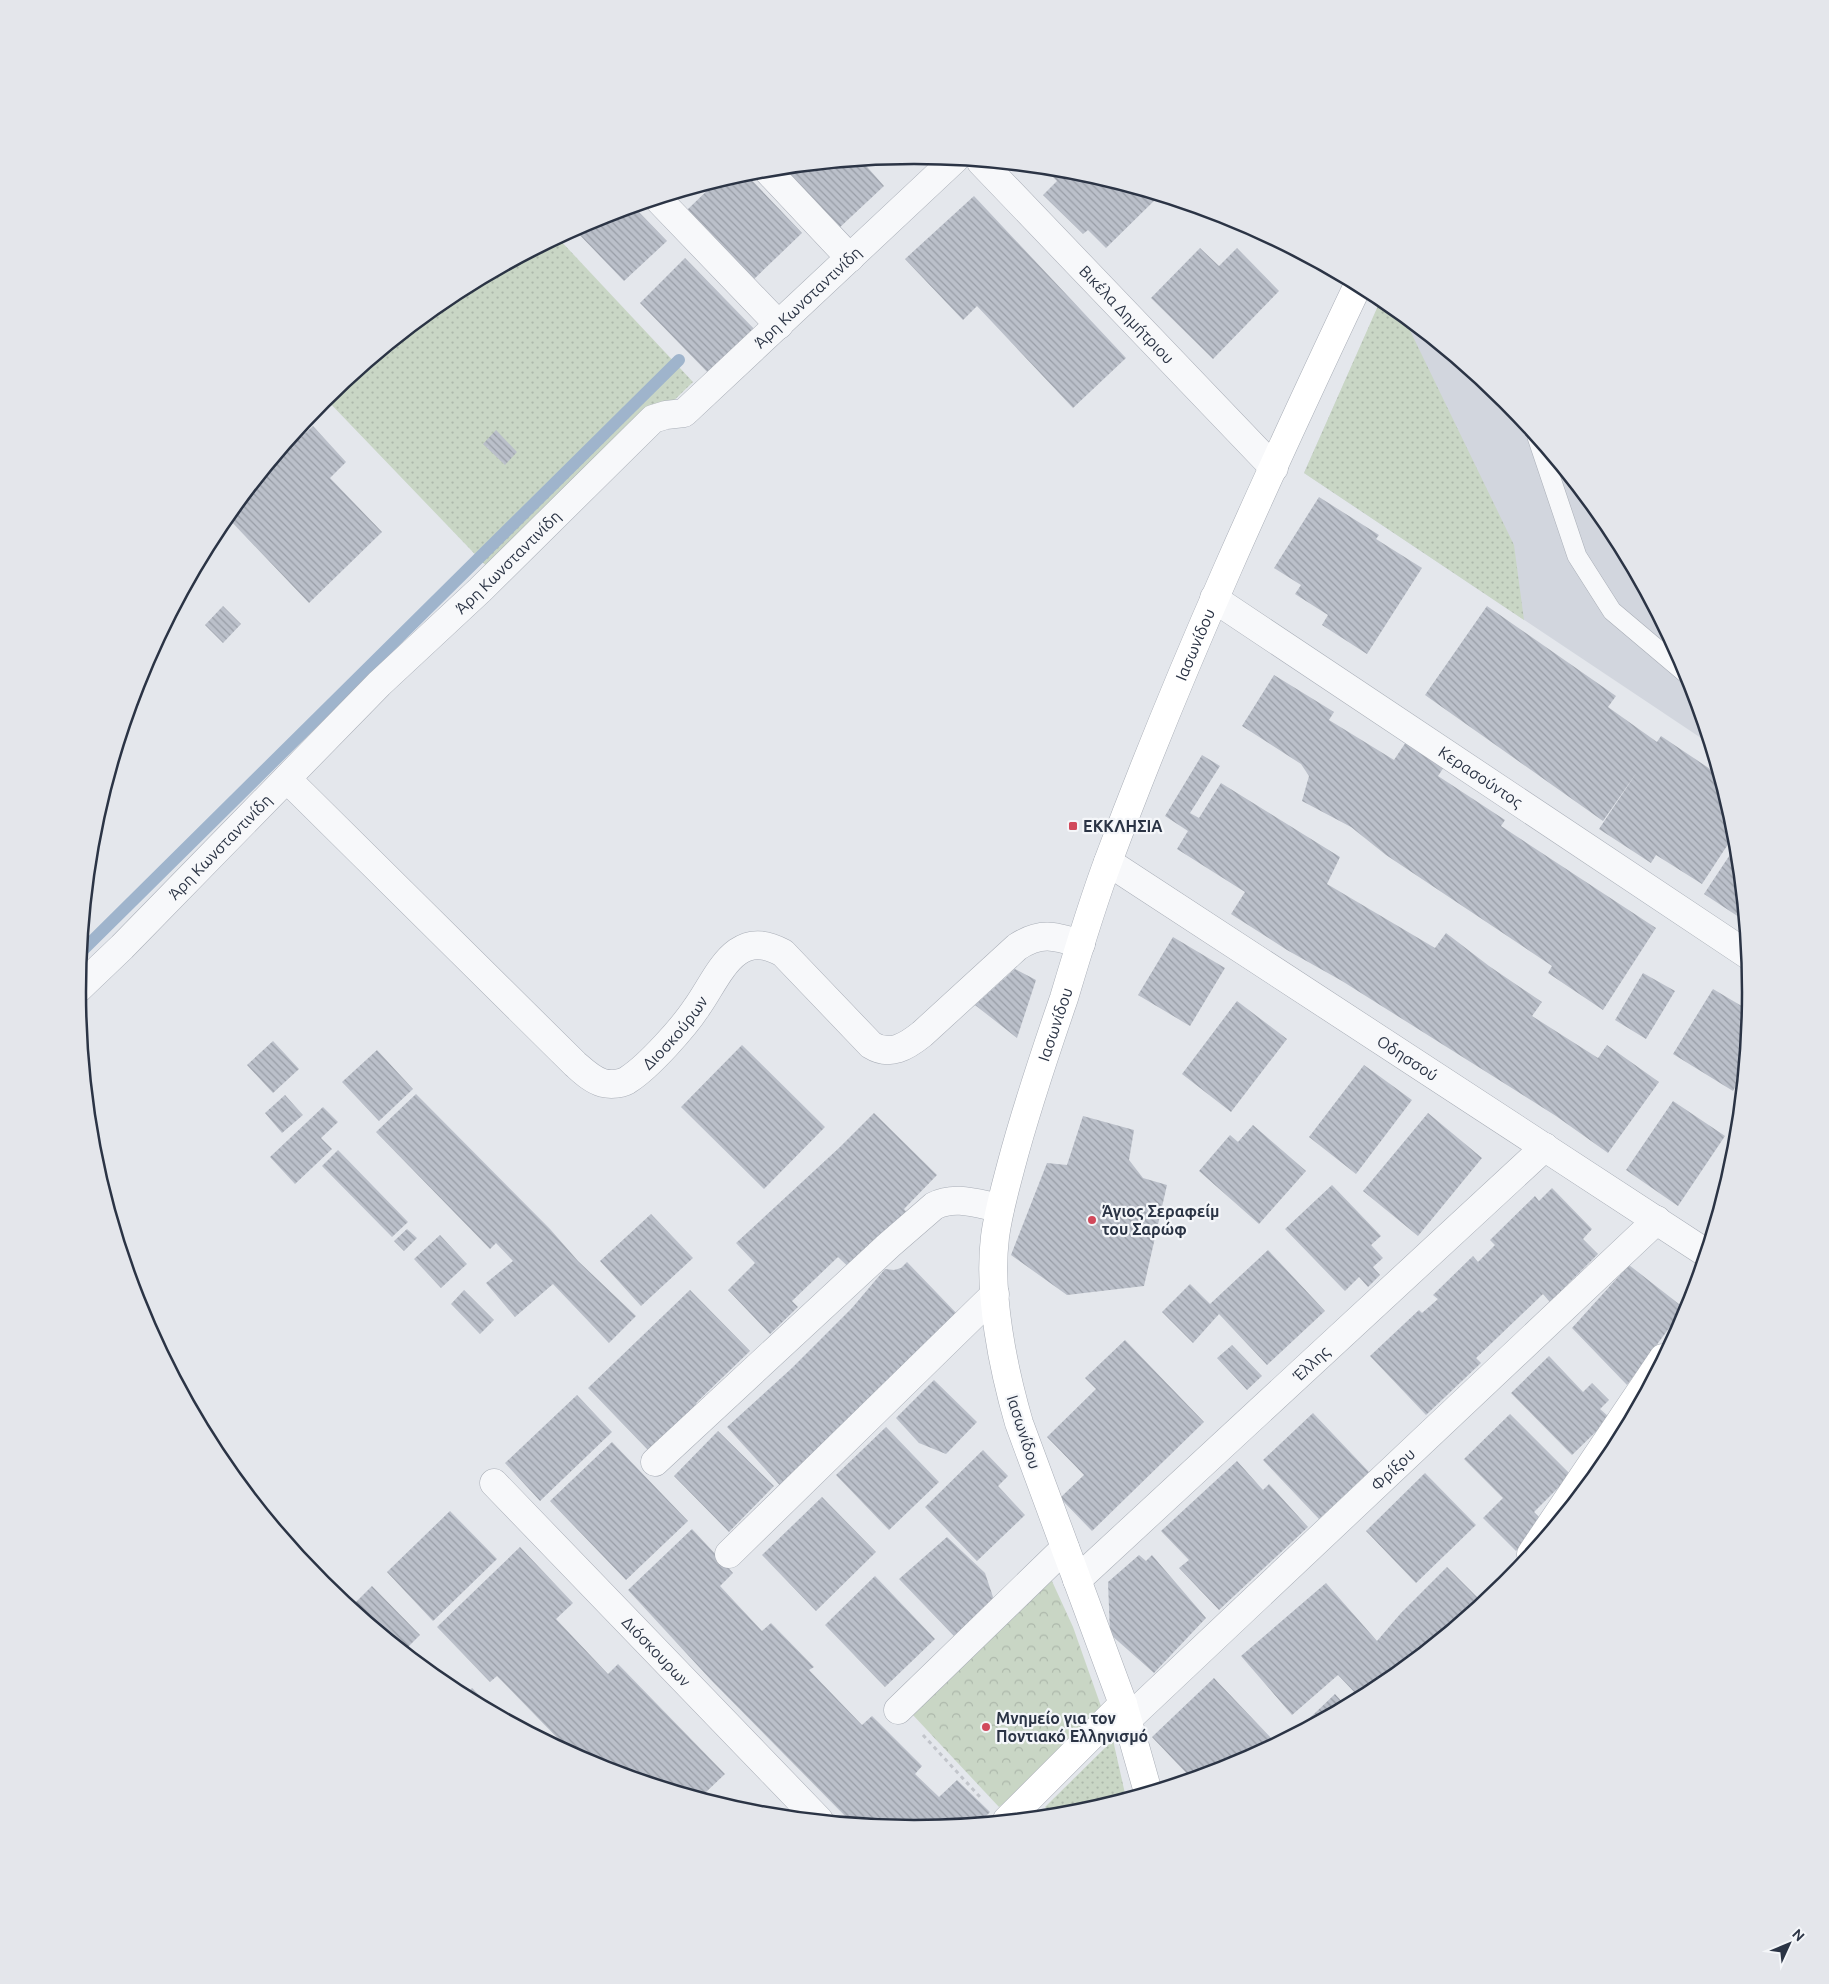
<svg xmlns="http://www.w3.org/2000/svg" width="1829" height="1984" font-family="Ubuntu,sans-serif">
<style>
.built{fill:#d2d6de}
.grass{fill:url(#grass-dots)}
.park{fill:url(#park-crowns)}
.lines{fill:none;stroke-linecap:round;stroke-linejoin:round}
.stream{stroke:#9fb4cc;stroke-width:12}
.building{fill:url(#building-back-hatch)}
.lane-casing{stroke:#a9aeb7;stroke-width:20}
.street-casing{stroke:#a9aeb7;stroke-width:29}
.secondary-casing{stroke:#a9aeb7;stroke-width:29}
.path{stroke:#c2c5cb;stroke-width:3;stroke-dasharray:4 4;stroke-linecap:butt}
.lane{stroke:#f7f8fa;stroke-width:19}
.street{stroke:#f7f8fa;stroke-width:28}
.secondary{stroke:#fff;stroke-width:28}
.poi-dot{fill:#d1495b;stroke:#f4f6f9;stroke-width:2}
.labels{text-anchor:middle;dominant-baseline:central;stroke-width:4.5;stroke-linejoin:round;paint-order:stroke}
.street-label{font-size:16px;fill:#2b3445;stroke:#f4f6f9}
.poi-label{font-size:16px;font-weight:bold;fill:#2b3445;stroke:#f4f6f9;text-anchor:start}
.rim{fill:none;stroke:#2b3445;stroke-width:2.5}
</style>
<defs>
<pattern id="grass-dots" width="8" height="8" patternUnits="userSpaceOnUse" patternTransform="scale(1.25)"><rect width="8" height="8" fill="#c9d6c5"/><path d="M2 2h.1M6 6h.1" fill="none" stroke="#adb8ab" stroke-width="1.8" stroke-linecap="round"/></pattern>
<pattern id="park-crowns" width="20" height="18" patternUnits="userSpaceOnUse" patternTransform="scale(1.25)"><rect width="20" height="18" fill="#c9d6c5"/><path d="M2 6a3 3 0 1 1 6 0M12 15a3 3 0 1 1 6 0" fill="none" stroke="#adb8ab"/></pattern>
<pattern id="building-back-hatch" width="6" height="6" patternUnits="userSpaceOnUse" patternTransform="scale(1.25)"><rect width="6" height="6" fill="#bbc0ca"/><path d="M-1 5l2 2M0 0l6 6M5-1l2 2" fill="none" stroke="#989da6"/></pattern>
</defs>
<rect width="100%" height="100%" fill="#e4e7ec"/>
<path class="built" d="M 1382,298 L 1507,400 L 1611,527 L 1688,672 L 1710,744 L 1304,473 Z"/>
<path class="grass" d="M 558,238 L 693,382 L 494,574 L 325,398 L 450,296 Z
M 1381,299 L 1403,316 L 1514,545 L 1524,620 L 1304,473 Z
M 1113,1740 L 1126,1798 L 1078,1813 L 1053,1815 L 1045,1807 Z"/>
<path class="park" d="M 1051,1579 L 1073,1627 L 1103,1712 L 1040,1773 L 999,1807 L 912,1714 Z"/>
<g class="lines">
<path class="stream" d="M 82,951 L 679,360"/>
</g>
<path class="building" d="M 861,160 L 884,186 L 837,230 L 780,168 Z
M 1044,168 L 1078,171 L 1159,196 L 1106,248 L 1088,230 L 1083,234 L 1043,195 L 1057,181 Z
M 745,173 L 802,233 L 753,280 L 687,210 L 717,181 Z
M 974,196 L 1126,358 L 1073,408 L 977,306 L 963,320 L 905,259 Z
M 634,207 L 667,241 L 624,281 L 574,229 L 594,219 Z
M 1200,248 L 1219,266 L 1237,248 L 1279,291 L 1213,359 L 1151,298 Z
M 685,258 L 761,336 L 715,380 L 640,303 Z
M 313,426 L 346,462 L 330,478 L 382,532 L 309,603 L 227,517 L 276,457 L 278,459 Z
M 496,430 L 517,452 L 505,465 L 483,444 Z
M 1319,497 L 1379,535 L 1376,539 L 1422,568 L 1367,654 L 1322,625 L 1328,615 L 1295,594 L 1301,585 L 1274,568 Z
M 223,606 L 241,624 L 223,643 L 205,625 Z
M 1487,606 L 1616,696 L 1608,707 L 1657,742 L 1661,736 L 1719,775 L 1736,832 L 1702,884 L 1656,855 L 1651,863 L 1599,829 L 1637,772 L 1603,821 L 1425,695 Z
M 1274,675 L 1334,712 L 1329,720 L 1394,760 L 1408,739 L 1446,764 L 1438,776 L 1505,820 L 1501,826 L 1656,928 L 1603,1010 L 1548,973 L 1552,966 L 1386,855 L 1351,827 L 1302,801 L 1309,776 L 1301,764 L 1242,726 Z
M 1202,755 L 1220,766 L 1190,813 L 1199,818 L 1221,783 L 1340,857 L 1327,884 L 1435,948 L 1446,933 L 1489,966 L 1542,1002 L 1532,1016 L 1598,1058 L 1607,1045 L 1659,1082 L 1608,1153 L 1556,1116 L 1342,981 L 1287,950 L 1231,914 L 1245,892 L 1177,849 L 1188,831 L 1165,816 Z
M 1737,844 L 1741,883 L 1745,921 L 1704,894 Z
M 1173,937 L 1225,968 L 1190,1026 L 1138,995 Z
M 1015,969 L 1036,980 L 1017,1038 L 975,1005 Z
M 1643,973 L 1675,991 L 1646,1039 L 1615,1020 Z
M 1713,989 L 1750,1011 L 1743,1073 L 1733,1091 L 1673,1054 Z
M 1237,1001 L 1287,1039 L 1231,1112 L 1182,1074 Z
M 273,1041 L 299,1069 L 273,1093 L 247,1065 Z
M 742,1045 L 825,1127 L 764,1189 L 681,1107 Z
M 377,1050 L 413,1089 L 379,1121 L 342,1082 Z
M 1364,1065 L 1412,1100 L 1356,1174 L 1309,1137 Z
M 416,1094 L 550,1229 L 578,1261 L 636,1316 L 609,1343 L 553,1284 L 515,1317 L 486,1283 L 513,1261 L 496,1243 L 490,1249 L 376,1132 Z
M 285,1095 L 303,1115 L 282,1133 L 265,1113 Z
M 1673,1101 L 1725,1136 L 1678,1206 L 1626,1170 Z
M 323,1107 L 338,1122 L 321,1138 L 332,1149 L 295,1184 L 270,1157 Z
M 874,1113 L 937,1175 L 904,1209 L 909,1215 L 853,1271 L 838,1257 L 792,1301 L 798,1307 L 770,1334 L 728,1290 L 755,1263 L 736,1243 L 840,1147 Z
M 1428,1113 L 1482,1158 L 1418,1236 L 1363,1191 Z
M 1083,1116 L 1134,1130 L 1129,1160 L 1143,1178 L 1167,1185 L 1144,1286 L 1067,1295 L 1011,1255 L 1047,1163 L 1067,1165 Z
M 1253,1125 L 1306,1171 L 1259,1224 L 1199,1171 L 1230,1135 L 1238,1142 Z
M 338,1150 L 408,1222 L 392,1237 L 322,1166 Z
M 1332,1185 L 1381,1236 L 1371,1245 L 1383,1258 L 1373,1267 L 1380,1275 L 1368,1287 L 1359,1277 L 1345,1291 L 1285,1229 Z
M 1552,1188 L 1592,1229 L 1583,1239 L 1598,1254 L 1550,1302 L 1543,1294 L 1476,1358 L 1481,1363 L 1426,1415 L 1370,1356 L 1419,1310 L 1422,1313 L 1438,1299 L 1433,1295 L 1473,1256 L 1478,1262 L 1495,1245 L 1490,1240 L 1535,1196 L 1539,1201 Z
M 651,1214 L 693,1258 L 641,1306 L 600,1261 Z
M 407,1229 L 417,1238 L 404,1251 L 394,1241 Z
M 440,1235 L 467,1264 L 441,1288 L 414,1259 Z
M 1268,1250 L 1325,1311 L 1267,1365 L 1219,1314 L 1193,1343 L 1162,1312 L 1190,1284 L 1210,1304 Z
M 907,1262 L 963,1320 L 786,1492 L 727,1427 L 792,1368 L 852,1308 L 885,1269 L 894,1270 L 901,1268 Z
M 1629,1265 L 1684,1308 L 1627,1385 L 1572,1328 Z
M 464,1290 L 494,1320 L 480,1334 L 451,1304 Z
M 690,1290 L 750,1351 L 696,1403 L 699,1407 L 651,1453 L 588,1388 Z
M 1125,1340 L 1204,1422 L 1092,1531 L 1060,1498 L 1084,1475 L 1047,1437 L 1096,1389 L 1085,1378 Z
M 1232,1345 L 1262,1376 L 1247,1390 L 1217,1358 Z
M 1549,1356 L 1583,1392 L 1592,1383 L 1609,1400 L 1600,1409 L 1610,1418 L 1572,1455 L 1511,1393 Z
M 934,1380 L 977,1422 L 946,1454 L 919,1443 L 896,1418 Z
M 577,1395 L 612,1432 L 540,1501 L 505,1463 Z
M 1313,1413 L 1369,1472 L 1319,1519 L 1263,1460 Z
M 1510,1414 L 1571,1475 L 1534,1512 L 1545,1523 L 1516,1551 L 1483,1518 L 1503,1498 L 1464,1459 Z
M 886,1427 L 939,1482 L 889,1530 L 836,1475 Z
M 718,1431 L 774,1486 L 729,1532 L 674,1476 Z
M 612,1442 L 688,1521 L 626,1580 L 550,1501 Z
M 983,1450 L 1008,1476 L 998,1486 L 1025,1515 L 977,1561 L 925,1507 Z
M 1237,1461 L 1263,1490 L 1269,1484 L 1308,1527 L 1219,1610 L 1179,1568 L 1189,1560 L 1161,1531 Z
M 1425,1473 L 1476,1525 L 1416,1583 L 1366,1531 Z
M 822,1497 L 876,1552 L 816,1611 L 762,1555 Z
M 450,1511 L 497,1559 L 433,1621 L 387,1572 Z
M 692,1529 L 733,1573 L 720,1586 L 762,1631 L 771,1623 L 814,1667 L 809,1670 L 862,1725 L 872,1716 L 922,1766 L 915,1774 L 939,1797 L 957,1780 L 990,1812 L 979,1823 L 914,1829 L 852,1823 L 711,1680 L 628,1590 Z
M 947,1537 L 985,1573 L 995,1603 L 957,1639 L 899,1579 Z
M 520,1547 L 573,1603 L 556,1619 L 608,1674 L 618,1664 L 725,1774 L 705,1793 L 714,1802 L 594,1765 L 573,1754 L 497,1676 L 490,1682 L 437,1627 Z
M 1139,1555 L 1146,1561 L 1152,1555 L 1206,1618 L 1154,1673 L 1110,1634 L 1108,1582 Z
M 1447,1567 L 1483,1603 L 1379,1688 L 1356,1701 L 1358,1696 L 1338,1675 L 1292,1715 L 1241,1656 L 1326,1583 L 1377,1641 L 1401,1613 Z
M 875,1576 L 935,1639 L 885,1687 L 825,1625 Z
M 372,1586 L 420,1635 L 404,1651 L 351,1607 Z
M 1214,1678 L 1274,1741 L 1268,1748 L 1235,1765 L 1191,1778 L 1152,1737 Z
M 472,1688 L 495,1712 L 464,1696 Z
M 1335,1694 L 1346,1706 L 1296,1733 L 1295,1732 Z"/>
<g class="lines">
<defs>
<path id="lane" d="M 1537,437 L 1577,556 L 1612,611 L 1689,676"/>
<g id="street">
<path id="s1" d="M 981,162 L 1274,468"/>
<path d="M 767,170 L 850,258"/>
<path d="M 658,199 L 779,325"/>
<path id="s2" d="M 1214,598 L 1222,604 L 1748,955"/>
<path id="s3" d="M 287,779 L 575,1064 C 583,1071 592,1080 603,1083 C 611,1085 623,1084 629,1079 C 649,1066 684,1027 697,1007 C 719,976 735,926 783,953 L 871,1045 C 890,1057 907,1046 922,1034 L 1017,947 C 1041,931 1055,936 1081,944"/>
<path id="s4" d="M 1108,862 L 1706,1253"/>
<path id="s5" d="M 78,989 L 122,947 L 379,684 L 480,590 L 653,419 L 666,415 L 684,413 L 955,159"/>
<path d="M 655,1462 L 889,1245 L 934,1206 C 955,1195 978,1204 1000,1208"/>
<path id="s6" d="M 494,1483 L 819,1820"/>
<path d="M 729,1554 L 995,1294"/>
<path id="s7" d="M 1077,1580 L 1545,1147"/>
<path d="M 898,1710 L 1065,1548"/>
<path id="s8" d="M 1128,1719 L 1657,1220"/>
</g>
<g id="secondary">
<path d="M 1531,1554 L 1663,1358"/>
<path id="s9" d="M 1148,1792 L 1123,1704 L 1019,1423 C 1003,1368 988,1294 995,1237 C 998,1213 1005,1189 1011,1166 C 1026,1109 1045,1053 1064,998 C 1078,951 1092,904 1109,859 C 1182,663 1269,473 1358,285"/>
<path d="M 1007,1820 L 1123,1704"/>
</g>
</defs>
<use href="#lane" class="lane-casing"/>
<use href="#street" class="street-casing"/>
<use href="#secondary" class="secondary-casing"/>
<path class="path" d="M 923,1735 L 980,1797"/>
<use href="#lane" class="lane"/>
<use href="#street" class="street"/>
<use href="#secondary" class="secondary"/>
</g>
<g class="poi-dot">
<rect x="1068" y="821" width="10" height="10" rx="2.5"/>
<circle cx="1092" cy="1220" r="5"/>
<circle cx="986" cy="1727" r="5"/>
</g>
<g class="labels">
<g class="street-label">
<text stroke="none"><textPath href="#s5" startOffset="1011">Άρη Κωνσταντινίδη</textPath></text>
<text stroke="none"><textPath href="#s1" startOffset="211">Βικέλα Δημήτριου</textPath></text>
<text stroke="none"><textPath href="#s5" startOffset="606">Άρη Κωνσταντινίδη</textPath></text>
<text stroke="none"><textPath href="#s9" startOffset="1206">Ιασωνίδου</textPath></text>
<text stroke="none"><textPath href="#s2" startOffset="321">Κερασούντος</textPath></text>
<text stroke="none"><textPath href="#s5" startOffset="201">Άρη Κωνσταντινίδη</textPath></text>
<text stroke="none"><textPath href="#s9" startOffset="801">Ιασωνίδου</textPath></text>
<text stroke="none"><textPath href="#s3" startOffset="532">Διοσκούρων</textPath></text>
<text stroke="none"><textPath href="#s4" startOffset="358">Οδησσού</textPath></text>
<text stroke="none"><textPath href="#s7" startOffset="319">Έλλης</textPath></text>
<text transform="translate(1024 1432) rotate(72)">Ιασωνίδου</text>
<text stroke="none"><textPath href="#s8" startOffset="364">Φρίξου</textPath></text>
<text stroke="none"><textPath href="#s6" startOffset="234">Διόσκουρων</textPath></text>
</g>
<g class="poi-label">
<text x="1083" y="826">ΕΚΚΛΗΣΙΑ</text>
<text x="1102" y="1211">Άγιος Σεραφείμ<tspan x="1102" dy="18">του Σαρώφ</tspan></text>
<text x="996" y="1718">Μνημείο για τον<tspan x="996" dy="18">Ποντιακό Ελληνισμό</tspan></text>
</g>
</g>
<path d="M0 0H1829V1984H0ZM86 992a828 828 0 1 1 1656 0a828 828 0 1 1-1656 0Z" fill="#e4e6eb" fill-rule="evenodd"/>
<path class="rim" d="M86 992a828 828 0 1 1 1656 0a828 828 0 1 1-1656 0Z"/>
<g transform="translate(1789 1944) rotate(46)" stroke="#f4f6f9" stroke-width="4" paint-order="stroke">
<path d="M0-4L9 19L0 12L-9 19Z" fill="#2b3445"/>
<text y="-8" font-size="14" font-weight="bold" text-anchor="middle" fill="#2b3445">N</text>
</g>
</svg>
